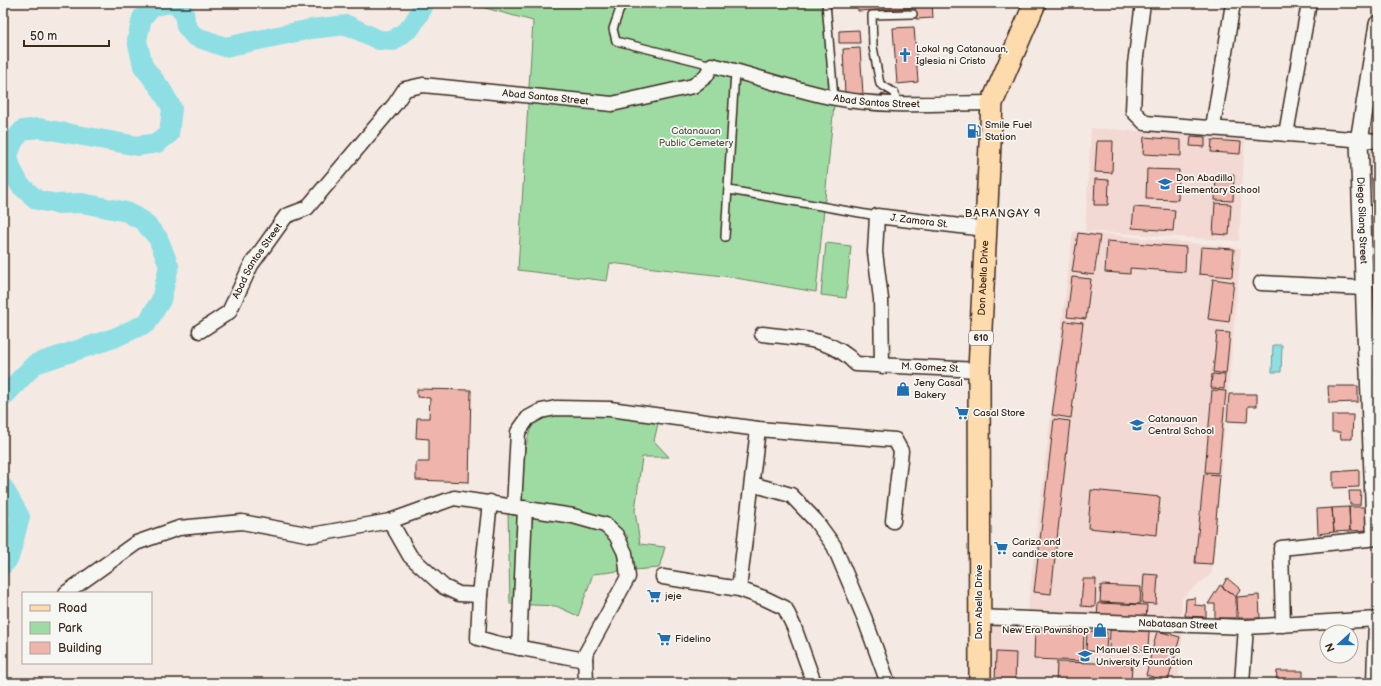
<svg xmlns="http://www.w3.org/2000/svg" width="1381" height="686" font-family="'Balsamiq Sans',sans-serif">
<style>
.built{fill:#f3d9d3}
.green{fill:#9edba3;stroke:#6c8260}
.water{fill:#8edfe4;stroke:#6d9795}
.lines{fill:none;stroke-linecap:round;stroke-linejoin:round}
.river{stroke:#8edfe4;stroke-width:20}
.building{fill:#efb5ac;stroke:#3b2a1e}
.service-casing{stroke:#3b2a1e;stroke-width:10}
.minor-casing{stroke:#3b2a1e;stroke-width:17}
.tertiary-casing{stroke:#3b2a1e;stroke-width:20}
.primary-casing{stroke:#3b2a1e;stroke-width:24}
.service{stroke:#f6f6f2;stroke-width:7}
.minor{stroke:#f6f6f2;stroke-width:14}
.tertiary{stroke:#f6f6f2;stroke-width:17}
.primary{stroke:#fedbac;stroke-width:21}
.labels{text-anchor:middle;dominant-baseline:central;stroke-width:3.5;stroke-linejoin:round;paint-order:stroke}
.shield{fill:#f6f6f2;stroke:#73675e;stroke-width:1}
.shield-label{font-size:9px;font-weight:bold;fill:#3b2a1e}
.poi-label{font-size:10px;fill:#3b2a1e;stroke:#f6f6f2;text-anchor:start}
.street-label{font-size:10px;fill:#3b2a1e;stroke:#f6f6f2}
.park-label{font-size:10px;fill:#54563f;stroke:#f6f6f2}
.neighbourhood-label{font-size:11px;letter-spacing:1px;fill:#3b2a1e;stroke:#f6f6f2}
</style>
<rect width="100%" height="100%" fill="#f5e9e4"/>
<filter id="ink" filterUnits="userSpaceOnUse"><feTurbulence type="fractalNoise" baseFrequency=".025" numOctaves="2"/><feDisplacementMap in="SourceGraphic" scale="8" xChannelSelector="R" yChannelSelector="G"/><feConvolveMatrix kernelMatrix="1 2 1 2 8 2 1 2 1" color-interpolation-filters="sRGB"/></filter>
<g filter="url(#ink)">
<path class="built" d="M 1091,128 L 1245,138 L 1239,241 L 1085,231 Z
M 1369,151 L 1378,151 L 1378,354 L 1371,354 Z
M 1073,231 L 1241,248 L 1212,573 L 1182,598 L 1181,616 L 1027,613 Z
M 990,619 L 1183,628 L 1178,683 L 989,683 Z"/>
<path class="green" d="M 467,3 L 825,3 L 835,94 L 816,292 L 724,276 L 610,263 L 607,281 L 518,270 L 533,21 Z
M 826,243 L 851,246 L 846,298 L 821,295 Z
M 558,412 L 659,419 L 654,441 L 669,457 L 642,457 L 635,511 L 640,544 L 665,547 L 659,568 L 633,570 L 627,535 L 598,517 L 519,503 L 522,461 L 532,422 Z
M 508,512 L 605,525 L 615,545 L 620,571 L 593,574 L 578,616 L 556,606 L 510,604 Z"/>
<path class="water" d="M 1273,345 L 1282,345 L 1281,372 L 1272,372 Z"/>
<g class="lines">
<path class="river" d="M 176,3 L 184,13 L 186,26 L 194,36 L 225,47 L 311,29 L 347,25 L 379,40 L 393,41 L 411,27 L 423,7 L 423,3
M 3,397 L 35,364 L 114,338 L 147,323 L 161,300 L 169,266 L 158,238 L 143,221 L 127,212 L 82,203 L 57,204 L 37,200 L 20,185 L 11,168 L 8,155 L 14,140 L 23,130 L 39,128 L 138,146 L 157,143 L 169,134 L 172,108 L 161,89 L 143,66 L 137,40 L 142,18 L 152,6 L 171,3
M 3,487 L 20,517 L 9,558 L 3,565"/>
</g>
<path class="building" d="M 857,3 L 914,3 L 914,8 L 858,11 Z
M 915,3 L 932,3 L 933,18 L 916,19 Z
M 914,27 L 918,82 L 897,84 L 893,28 Z
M 859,30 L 860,43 L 839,43 L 839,31 Z
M 860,48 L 863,94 L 845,95 L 843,49 Z
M 888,93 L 889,99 L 881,101 L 880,95 Z
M 1191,136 L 1205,137 L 1205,147 L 1190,146 Z
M 1144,137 L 1181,140 L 1181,156 L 1143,154 Z
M 1212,140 L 1241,142 L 1240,154 L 1211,152 Z
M 1097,141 L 1113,141 L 1112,173 L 1095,172 Z
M 1378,165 L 1378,197 L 1373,198 L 1371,166 Z
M 1147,169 L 1179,170 L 1178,200 L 1146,199 Z
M 1216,174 L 1234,175 L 1233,201 L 1215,200 Z
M 1095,179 L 1109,180 L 1108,205 L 1094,205 Z
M 1215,203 L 1231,204 L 1229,235 L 1213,234 Z
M 1134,207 L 1175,210 L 1173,231 L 1132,228 Z
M 1078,233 L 1100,236 L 1094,275 L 1072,272 Z
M 1107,241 L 1186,247 L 1185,272 L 1130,268 L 1130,274 L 1105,272 Z
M 1201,247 L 1234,249 L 1232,277 L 1199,274 Z
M 1072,277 L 1091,279 L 1086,319 L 1067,317 Z
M 1213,279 L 1234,282 L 1229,322 L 1208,319 Z
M 1065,321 L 1083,323 L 1071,418 L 1052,415 Z
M 1217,332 L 1230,333 L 1226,374 L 1213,372 Z
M 1212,374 L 1225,375 L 1224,389 L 1211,388 Z
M 1328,386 L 1358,386 L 1358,402 L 1329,403 Z
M 417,389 L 471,390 L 469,482 L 416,480 L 416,462 L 429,462 L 429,439 L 416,438 L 417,418 L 429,418 L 430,398 L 417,397 Z
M 1212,390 L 1226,391 L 1218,473 L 1205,472 Z
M 1229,394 L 1257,394 L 1257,406 L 1248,406 L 1247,422 L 1227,421 Z
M 1332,415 L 1353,415 L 1352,439 L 1341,439 L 1340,432 L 1332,432 Z
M 1054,419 L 1070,421 L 1051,594 L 1034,592 Z
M 1359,470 L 1359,487 L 1333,488 L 1333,472 Z
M 1204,474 L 1220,475 L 1212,564 L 1195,563 Z
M 1091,490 L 1160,497 L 1157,535 L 1088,528 Z
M 1349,491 L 1361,491 L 1360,505 L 1350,505 Z
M 1349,507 L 1368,507 L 1368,530 L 1350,531 Z
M 1349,507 L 1350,531 L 1334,532 L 1332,508 Z
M 1332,508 L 1334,532 L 1318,534 L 1317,509 Z
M 1144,574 L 1158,575 L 1156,604 L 1142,603 Z
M 1227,578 L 1240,589 L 1236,597 L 1222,587 Z
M 1083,579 L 1096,579 L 1095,607 L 1081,606 Z
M 1101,585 L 1141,587 L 1140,604 L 1100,602 Z
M 1220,585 L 1236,597 L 1236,618 L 1215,618 L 1215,604 L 1208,604 Z
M 1259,595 L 1260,618 L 1238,618 L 1237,597 Z
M 1195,598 L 1195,605 L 1206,606 L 1206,617 L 1185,616 L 1186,599 Z
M 1098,603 L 1147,605 L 1146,620 L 1097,618 Z
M 1035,629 L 1084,630 L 1083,661 L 1034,659 Z
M 1110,630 L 1149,631 L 1148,650 L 1109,649 Z
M 1087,631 L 1107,632 L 1106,652 L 1086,651 Z
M 1157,631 L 1180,637 L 1168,681 L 1146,675 Z
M 996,652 L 1016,653 L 1015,683 L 995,683 Z
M 1057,662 L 1132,664 L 1131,683 L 1056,683 Z
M 1277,671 L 1303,671 L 1303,683 L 1276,683 Z"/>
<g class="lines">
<defs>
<path id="service" d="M 622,3 L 613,29 L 616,41 L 712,65
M 826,3 L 834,98
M 897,105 L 895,93 L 880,84 L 873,47 L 872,15 L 913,14
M 729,190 L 877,216
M 725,237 L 735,71"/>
<g id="minor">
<path d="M 1143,3 L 1135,64 L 1133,111 L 1145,123 L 1378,141"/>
<path d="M 1213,127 L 1233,3"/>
<path d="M 1286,134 L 1309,3"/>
<path d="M 1261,283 L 1364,288"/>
<path id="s1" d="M 200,331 L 229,312 L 251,265 L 286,216 L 307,208 L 395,104 L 405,89 L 423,85 L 612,104 L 693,86 L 706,76 L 712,65 C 753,75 794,90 835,98 C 887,108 940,103 992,103"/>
<path id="s2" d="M 762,334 C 795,338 832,337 856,364 L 979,370"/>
<path d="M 1367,359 L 1374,538"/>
<path id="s3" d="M 882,366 L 881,299 L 875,252 L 877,216 L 985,229"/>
<path d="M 752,484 L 791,495 L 815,520 L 834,546 L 864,617 L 888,683"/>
<path d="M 490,502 L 480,595 L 478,638 L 495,643 L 585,660"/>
<path d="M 390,521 L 410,556 L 444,587 L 459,594 L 480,595"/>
<path d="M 663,577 L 739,589 L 764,598 L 785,608 L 794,627 L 813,680 L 816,683"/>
<path d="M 739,589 L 758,429"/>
<path d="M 66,593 L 136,543 L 179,528 L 242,522 L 312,535 L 390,521 L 454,498 L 514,507"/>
<path id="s4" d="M 978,617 L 1246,627 L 1378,619"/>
<path d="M 1283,625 L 1281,548 L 1378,538"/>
<path d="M 519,648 L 525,508"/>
<path d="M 586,683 L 585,655 L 628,577 L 625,553 L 616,535 L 605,525 L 573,516 L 514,507 L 518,432 L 528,418 L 541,411 L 556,408 L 610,409 L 758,429 L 895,440 L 901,451 L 893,521"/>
<path d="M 1242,683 L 1246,627"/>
<path d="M 1374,683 L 1376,619"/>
</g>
<g id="tertiary">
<path id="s5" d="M 1378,24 L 1359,141 L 1367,359 L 1378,359"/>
</g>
<g id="primary">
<path id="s6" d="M 980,683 L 979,370 L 992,103 L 1035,3"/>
</g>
</defs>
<use href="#service" class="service-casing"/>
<use href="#minor" class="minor-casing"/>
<use href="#tertiary" class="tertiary-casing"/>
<use href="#primary" class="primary-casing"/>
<use href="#service" class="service"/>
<use href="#minor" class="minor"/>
<use href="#tertiary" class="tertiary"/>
<use href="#primary" class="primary"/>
</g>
</g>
<defs>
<symbol id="church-bare" viewBox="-9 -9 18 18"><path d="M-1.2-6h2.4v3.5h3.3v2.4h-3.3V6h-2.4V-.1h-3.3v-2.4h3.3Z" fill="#1f6fb2" stroke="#f6f6f2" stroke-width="2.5" paint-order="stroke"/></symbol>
<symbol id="fuel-bare" viewBox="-9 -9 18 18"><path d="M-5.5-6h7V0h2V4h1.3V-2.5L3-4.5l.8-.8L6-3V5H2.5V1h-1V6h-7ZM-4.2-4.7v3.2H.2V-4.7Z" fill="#1f6fb2" stroke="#f6f6f2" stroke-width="2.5" paint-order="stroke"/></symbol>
<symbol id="school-bare" viewBox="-9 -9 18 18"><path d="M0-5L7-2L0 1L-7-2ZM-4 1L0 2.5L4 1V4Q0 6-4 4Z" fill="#1f6fb2" stroke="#f6f6f2" stroke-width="2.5" paint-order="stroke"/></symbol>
<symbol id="shop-bare" viewBox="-9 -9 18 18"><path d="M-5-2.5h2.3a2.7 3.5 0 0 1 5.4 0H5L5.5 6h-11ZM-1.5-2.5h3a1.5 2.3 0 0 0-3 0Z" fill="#1f6fb2" stroke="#f6f6f2" stroke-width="2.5" paint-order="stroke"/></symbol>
<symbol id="supermarket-bare" viewBox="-9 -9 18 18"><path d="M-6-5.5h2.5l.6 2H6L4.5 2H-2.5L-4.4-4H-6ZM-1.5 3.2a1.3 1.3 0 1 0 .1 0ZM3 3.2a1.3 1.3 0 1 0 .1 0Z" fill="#1f6fb2" stroke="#f6f6f2" stroke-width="2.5" paint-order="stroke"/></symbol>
<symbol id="university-bare" viewBox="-9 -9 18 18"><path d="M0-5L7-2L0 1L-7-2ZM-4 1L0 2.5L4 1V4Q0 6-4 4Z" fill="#1f6fb2" stroke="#f6f6f2" stroke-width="2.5" paint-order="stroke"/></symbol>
</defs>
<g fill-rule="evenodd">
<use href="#church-bare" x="895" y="45" width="20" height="20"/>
<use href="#fuel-bare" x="964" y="121" width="20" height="20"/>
<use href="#school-bare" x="1155" y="174" width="20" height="20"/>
<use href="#shop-bare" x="893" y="379" width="20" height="20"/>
<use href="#supermarket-bare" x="952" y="403" width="20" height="20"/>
<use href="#school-bare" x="1127" y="415" width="20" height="20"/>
<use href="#supermarket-bare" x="991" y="538" width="20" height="20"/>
<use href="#supermarket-bare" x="644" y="586" width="20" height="20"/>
<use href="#shop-bare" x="1090" y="620" width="20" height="20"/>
<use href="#supermarket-bare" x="654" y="629" width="20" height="20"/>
<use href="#university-bare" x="1075" y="646" width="20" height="20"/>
</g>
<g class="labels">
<rect class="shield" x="969" y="331" width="24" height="14" rx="3"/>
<g class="shield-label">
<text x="981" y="338">610</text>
</g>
<g class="poi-label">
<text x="916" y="49">Lokal ng Catanauan,<tspan x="916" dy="12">Iglesia ni Cristo</tspan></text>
<text x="985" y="125">Smile Fuel<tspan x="985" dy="12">Station</tspan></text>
<text x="1176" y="178">Don Abadilla<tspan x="1176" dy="12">Elementary School</tspan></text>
<text x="914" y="383">Jeny Casal<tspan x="914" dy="12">Bakery</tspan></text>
<text x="973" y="413">Casal Store</text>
<text x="1148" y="419">Catanauan<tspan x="1148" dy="12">Central School</tspan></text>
<text x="1012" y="542">Cariza and<tspan x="1012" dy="12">candice store</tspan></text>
<text x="665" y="596">jeje</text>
<text x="1089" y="630" text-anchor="end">New Era Pawnshop</text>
<text x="675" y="639">Fidelino</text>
<text x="1096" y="650">Manuel S. Enverga<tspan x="1096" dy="12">University Foundation</tspan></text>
</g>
<g class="street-label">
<text stroke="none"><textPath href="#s1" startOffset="465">Abad Santos Street</textPath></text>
<text stroke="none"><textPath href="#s1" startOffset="813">Abad Santos Street</textPath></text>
<text stroke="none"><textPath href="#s3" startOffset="193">J. Zamora St.</textPath></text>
<text stroke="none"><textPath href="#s5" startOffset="198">Diego Silang Street</textPath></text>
<text stroke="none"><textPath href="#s1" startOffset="93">Abad Santos Street</textPath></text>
<text stroke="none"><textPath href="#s6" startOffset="405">Don Abella Drive</textPath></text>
<text stroke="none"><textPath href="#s2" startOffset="176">M. Gomez St.</textPath></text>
<text transform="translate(979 602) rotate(-90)">Don Abella Drive</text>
<text stroke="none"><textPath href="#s4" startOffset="200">Nabatasan Street</textPath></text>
</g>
<g class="park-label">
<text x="696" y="131">Catanauan<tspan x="696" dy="12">Public Cemetery</tspan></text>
</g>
<g class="neighbourhood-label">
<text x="1003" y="213">BARANGAY 9</text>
</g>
</g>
<rect width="1381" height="686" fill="none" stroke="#f6f6f2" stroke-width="16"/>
<rect x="8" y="8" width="1365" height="670" fill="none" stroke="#3b2a1e" stroke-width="1.5" filter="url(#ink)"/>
<rect x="22" y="592" width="130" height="72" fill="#f6f6f2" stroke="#aba49d"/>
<rect x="30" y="605" width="20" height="6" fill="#fedbac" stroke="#aba49d"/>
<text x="58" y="612" font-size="12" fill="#3b2a1e">Road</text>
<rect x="30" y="622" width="20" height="12" fill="#9edba3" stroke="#aba49d"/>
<text x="58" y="632" font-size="12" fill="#3b2a1e">Park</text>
<rect x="30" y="642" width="20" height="12" fill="#efb5ac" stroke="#aba49d"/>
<text x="58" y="652" font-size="12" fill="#3b2a1e">Building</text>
<g transform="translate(1339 644) rotate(249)"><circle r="19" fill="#f6f6f2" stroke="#aba49d"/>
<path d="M0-3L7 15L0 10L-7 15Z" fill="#1f6fb2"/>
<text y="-6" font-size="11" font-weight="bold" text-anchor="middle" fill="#3b2a1e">N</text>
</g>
<path d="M24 40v6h85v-6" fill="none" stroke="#3b2a1e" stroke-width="2"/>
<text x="30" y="40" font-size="12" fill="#3b2a1e" stroke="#f6f6f2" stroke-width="3" paint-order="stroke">50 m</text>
</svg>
